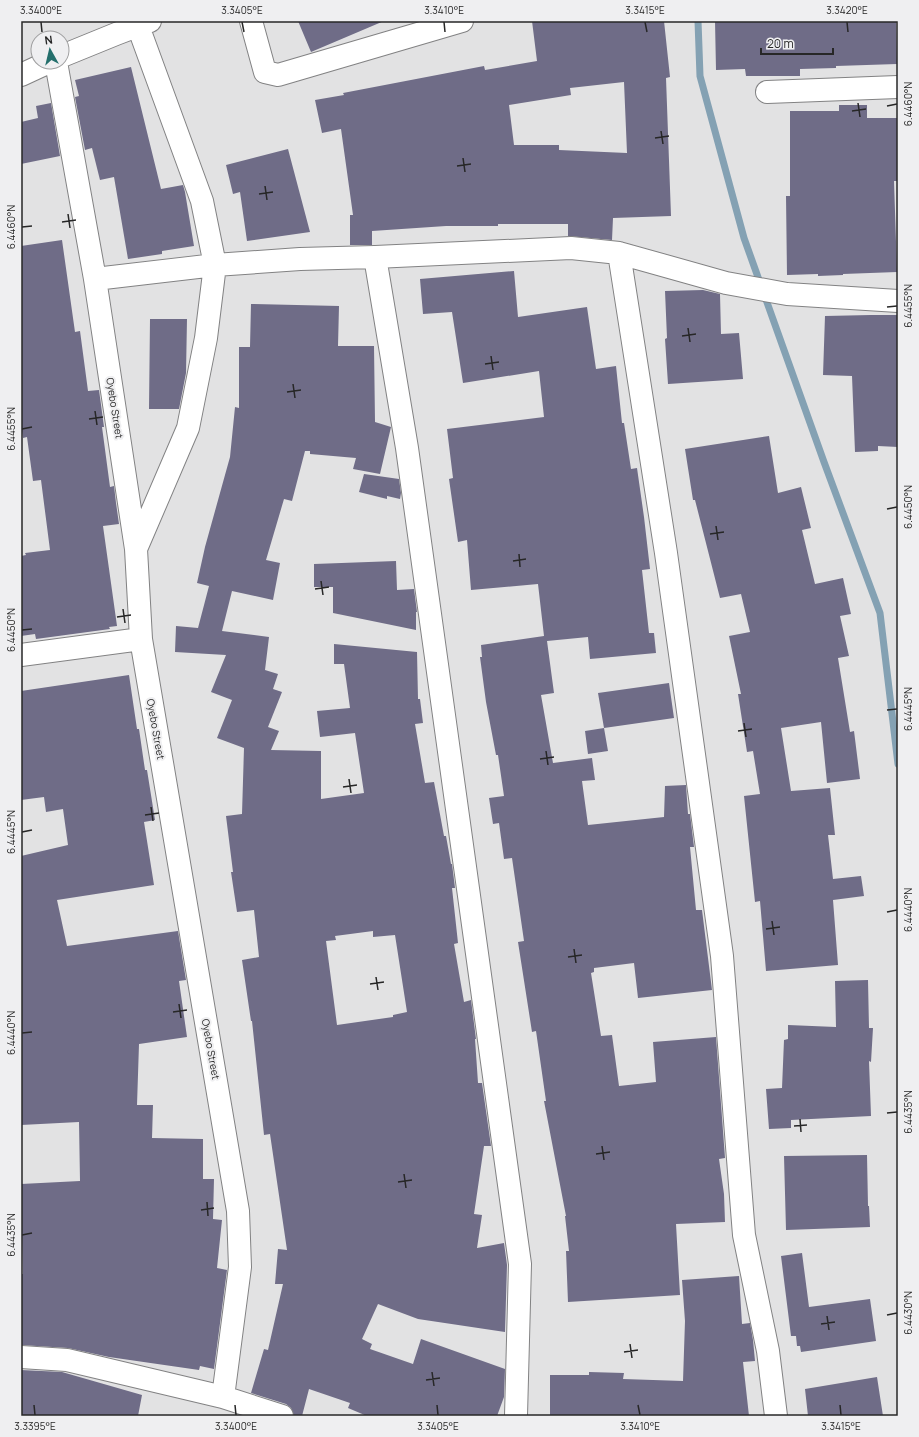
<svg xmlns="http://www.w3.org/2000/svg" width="919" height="1437" font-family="Manrope,sans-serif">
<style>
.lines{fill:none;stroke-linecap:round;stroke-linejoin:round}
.stream{stroke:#84a1b3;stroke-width:7}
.building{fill:#6f6c87;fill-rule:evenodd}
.minor-casing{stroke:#828283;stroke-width:24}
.minor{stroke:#fff;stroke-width:22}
.ticks{fill:none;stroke:#272727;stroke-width:1.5}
.labels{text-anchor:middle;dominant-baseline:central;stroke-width:4;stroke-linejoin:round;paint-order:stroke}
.street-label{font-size:10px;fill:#272727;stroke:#efeff1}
.neatline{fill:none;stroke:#272727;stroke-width:1.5}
.ticks-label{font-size:10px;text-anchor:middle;fill:#272727}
</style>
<rect width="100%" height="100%" fill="#e2e2e3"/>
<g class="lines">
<path class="stream" d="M 698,21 L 700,76 L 744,238 L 824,462 L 880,613 L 898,764"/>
</g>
<path class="building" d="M 298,21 L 384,21 L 311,52 Z
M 532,21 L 664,21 L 670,77 L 666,78 L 671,216 L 613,218 L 612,240 L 568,236 L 568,224 L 498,224 L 498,226 L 446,226 L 372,231 L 372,245 L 350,245 L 350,215 L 353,215 L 341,129 L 322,133 L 315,100 L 344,95 L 343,93 L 484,66 L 485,70 L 537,61 ZM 624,82 L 627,153 L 559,150 L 559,145 L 514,145 L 509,105 L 571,95 L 570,88 Z
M 715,21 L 896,21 L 897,64 L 836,66 L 836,68 L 800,69 L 800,76 L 746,76 L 745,69 L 716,70 Z
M 131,67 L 161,189 L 183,185 L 185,192 L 194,246 L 162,251 L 162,254 L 128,259 L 114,177 L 100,180 L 92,148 L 85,150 L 75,97 L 79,96 L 75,80 Z
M 51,103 L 60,156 L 21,164 L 21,122 L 38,118 L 36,106 Z
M 839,105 L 867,105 L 867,118 L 898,118 L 898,181 L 894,181 L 897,272 L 843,274 L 843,275 L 818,276 L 818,274 L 787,275 L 786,196 L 790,196 L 790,111 L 839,111 Z
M 288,149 L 310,232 L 247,241 L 240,192 L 233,194 L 226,165 Z
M 62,240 L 75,332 L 80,331 L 88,391 L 99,390 L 104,427 L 102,427 L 110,487 L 114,486 L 116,503 L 119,524 L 103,526 L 117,626 L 109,627 L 110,629 L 36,639 L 35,634 L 21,636 L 21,556 L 26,555 L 25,553 L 50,550 L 41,480 L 33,481 L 27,437 L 23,438 L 21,423 L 21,246 Z
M 514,271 L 518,317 L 587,307 L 596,369 L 616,366 L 622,423 L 624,423 L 631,469 L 637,468 L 644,517 L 650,569 L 642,570 L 649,633 L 654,633 L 656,653 L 590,659 L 588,637 L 547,641 L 554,693 L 541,695 L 553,763 L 592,758 L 595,780 L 582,781 L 588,825 L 664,817 L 665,786 L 686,785 L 688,814 L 690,814 L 694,847 L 690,847 L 696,910 L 702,910 L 712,990 L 638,998 L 634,963 L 594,968 L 594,972 L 591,973 L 601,1036 L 612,1035 L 619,1086 L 656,1082 L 653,1042 L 716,1037 L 725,1158 L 719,1159 L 724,1194 L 725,1222 L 676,1224 L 680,1295 L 568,1302 L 566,1251 L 569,1251 L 565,1216 L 566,1216 L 544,1101 L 546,1101 L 536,1031 L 532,1032 L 518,942 L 524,941 L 512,858 L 504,859 L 499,823 L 493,824 L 489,798 L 504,796 L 498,755 L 496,755 L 486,702 L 480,657 L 482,657 L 481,645 L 544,636 L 538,584 L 471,590 L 467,540 L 458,542 L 449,479 L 453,478 L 447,429 L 544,417 L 539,371 L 463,383 L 452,312 L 423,314 L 420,279 Z
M 703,290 L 720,294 L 721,334 L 739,333 L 743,379 L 668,384 L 665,339 L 667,338 L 665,291 Z
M 251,304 L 339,306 L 338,346 L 374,346 L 375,422 L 391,427 L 380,474 L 353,469 L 356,458 L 310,454 L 310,451 L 305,451 L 292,501 L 284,499 L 266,560 L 280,563 L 273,600 L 232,591 L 222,631 L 269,637 L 265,670 L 278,674 L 273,689 L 282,692 L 268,727 L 279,731 L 271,750 L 321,751 L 321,799 L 364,793 L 355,733 L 320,737 L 317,711 L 350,708 L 344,664 L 334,664 L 334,644 L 417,652 L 418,699 L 420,699 L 423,723 L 415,724 L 425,783 L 434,782 L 444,836 L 446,836 L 451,864 L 452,864 L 455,888 L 452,888 L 458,943 L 454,944 L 464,1002 L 471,1000 L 476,1039 L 475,1039 L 478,1083 L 482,1083 L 491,1146 L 484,1146 L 474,1214 L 482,1215 L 477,1248 L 504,1243 L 507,1265 L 505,1332 L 418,1319 L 378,1304 L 362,1339 L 372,1344 L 370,1349 L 413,1364 L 421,1339 L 505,1369 L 504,1397 L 497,1416 L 367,1416 L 348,1408 L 350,1403 L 309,1389 L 302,1416 L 294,1416 L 291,1408 L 286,1404 L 251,1393 L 264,1349 L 268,1350 L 283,1284 L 275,1284 L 278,1249 L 287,1250 L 270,1134 L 264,1135 L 252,1021 L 251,1021 L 242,960 L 259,957 L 254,910 L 237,912 L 231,872 L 233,872 L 226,816 L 242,814 L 244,748 L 217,738 L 232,700 L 211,692 L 226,655 L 175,652 L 176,626 L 198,628 L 209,586 L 197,583 L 205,547 L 230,457 L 235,407 L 239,408 L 239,347 L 250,347 ZM 373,931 L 373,937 L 395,935 L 407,1012 L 393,1015 L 393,1017 L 337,1025 L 326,941 L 336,940 L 335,936 Z
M 871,315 L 898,315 L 898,447 L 878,446 L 878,451 L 855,452 L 852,376 L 823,375 L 825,316 Z
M 150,319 L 187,319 L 186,373 L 179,409 L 149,409 Z
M 769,436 L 778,493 L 801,487 L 811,528 L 802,530 L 815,584 L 843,578 L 851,614 L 840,616 L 849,656 L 838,658 L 850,732 L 854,731 L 860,779 L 827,783 L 821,722 L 781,728 L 791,791 L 830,788 L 835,835 L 828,835 L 833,879 L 861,876 L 864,896 L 833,900 L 838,965 L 766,971 L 760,901 L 755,902 L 744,796 L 760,794 L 753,751 L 747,752 L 738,694 L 741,694 L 729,636 L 750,632 L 741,594 L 720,598 L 695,500 L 693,500 L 685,449 Z
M 364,474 L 399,479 L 401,493 L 400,499 L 387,496 L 387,499 L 359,492 Z
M 396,561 L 397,590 L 414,589 L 417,612 L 416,612 L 416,630 L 333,613 L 333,587 L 314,587 L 314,564 Z
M 129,675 L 137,729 L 139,729 L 145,770 L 147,770 L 155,820 L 144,822 L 154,885 L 57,900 L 67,946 L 178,931 L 186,980 L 179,981 L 187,1037 L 139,1044 L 137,1105 L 153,1105 L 152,1138 L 203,1139 L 203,1179 L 214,1179 L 213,1219 L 222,1220 L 217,1268 L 227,1270 L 214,1369 L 200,1366 L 199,1370 L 109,1357 L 68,1348 L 21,1345 L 21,1274 L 23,1274 L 21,1184 L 80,1181 L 79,1122 L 21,1125 L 21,856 L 68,845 L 63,809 L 46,812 L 44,797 L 21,800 L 21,691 Z
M 669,683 L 674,718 L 604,728 L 598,693 Z
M 604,728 L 608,751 L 588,754 L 585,731 Z
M 868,980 L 869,1028 L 873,1028 L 871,1062 L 869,1061 L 871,1116 L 791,1120 L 791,1128 L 769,1129 L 766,1089 L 782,1088 L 784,1040 L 788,1039 L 788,1025 L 836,1027 L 835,981 Z
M 867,1155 L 868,1206 L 869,1206 L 870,1227 L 786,1230 L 784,1156 Z
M 802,1253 L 809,1307 L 870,1299 L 876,1341 L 801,1352 L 800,1346 L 797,1346 L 796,1336 L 791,1336 L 781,1256 Z
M 739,1276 L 742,1324 L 750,1323 L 753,1340 L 755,1361 L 743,1362 L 749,1416 L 550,1416 L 550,1375 L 589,1375 L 589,1372 L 624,1373 L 623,1379 L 683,1381 L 685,1321 L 682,1280 Z
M 21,1370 L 62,1372 L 142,1395 L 138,1416 L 21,1416 Z
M 877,1377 L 883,1416 L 808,1416 L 805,1389 Z"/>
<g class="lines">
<defs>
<path id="minor" d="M 251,21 L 265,72 L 278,75 L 462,21
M 62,56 L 116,34 L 150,21
M 56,62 L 95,279 L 136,549 L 141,639 L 238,1211 L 240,1267 L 223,1397
M 21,75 L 49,62
M 767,92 L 898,87
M 619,253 L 666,553 L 722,956 L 744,1235 L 768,1351 L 776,1416
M 375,257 L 407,448 L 520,1264 L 516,1416
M 95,279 L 215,265 L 300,259 L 375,257 L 571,248 L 619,253 L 726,283 L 787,294 L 898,301
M 136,549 L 188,428 L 206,338 L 215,265 L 202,201 L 138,26
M 21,655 L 141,639
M 21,1357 L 67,1360 L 223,1397 L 282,1416"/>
</defs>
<use href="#minor" class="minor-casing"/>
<use href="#minor" class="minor"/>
</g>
<path class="ticks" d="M 41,22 L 42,32M 242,22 L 244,32M 444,22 L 445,32M 645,22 L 647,32M 847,22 L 848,32M 858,103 L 860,117M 887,106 L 897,104M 852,111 L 866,109M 661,131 L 663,144M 655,138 L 669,136M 463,158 L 465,172M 457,166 L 471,164M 265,186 L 267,200M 259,194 L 273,192M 68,214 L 70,228M 62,222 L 76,220M 22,227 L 32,226M 887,307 L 897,306M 688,328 L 690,342M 682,336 L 696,334M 491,356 L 493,370M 485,364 L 499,362M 293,384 L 295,398M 287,392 L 301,390M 95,411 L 97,425M 89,419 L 103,417M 22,429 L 32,427M 887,509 L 897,507M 716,526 L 718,540M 710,534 L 724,532M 519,554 L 520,567M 513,561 L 526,559M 321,581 L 323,595M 315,589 L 329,587M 123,609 L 125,623M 117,617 L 131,615M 22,630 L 32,629M 887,710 L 897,709M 744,723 L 746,737M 738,731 L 752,729M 546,751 L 548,765M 540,759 L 554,757M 349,779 L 351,793M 343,787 L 357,785M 151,807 L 153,821M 145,815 L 159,813M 22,832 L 32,830M 887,912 L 897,910M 772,921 L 774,935M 766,929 L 780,927M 574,949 L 576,963M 568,957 L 582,955M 376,977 L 378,990M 370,984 L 384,982M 179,1004 L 181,1018M 173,1012 L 187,1010M 22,1033 L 32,1032M 887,1113 L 897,1112M 800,1119 L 801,1132M 794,1126 L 807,1125M 602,1146 L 604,1160M 596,1154 L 610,1152M 404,1174 L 406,1188M 398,1182 L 412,1180M 207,1202 L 208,1216M 201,1210 L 214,1208M 22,1235 L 32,1233M 887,1315 L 897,1313M 827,1316 L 829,1330M 821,1324 L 835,1322M 630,1344 L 632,1358M 624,1352 L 638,1350M 432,1372 L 434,1386M 426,1380 L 440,1378M 34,1405 L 35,1415M 235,1405 L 236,1415M 437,1405 L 438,1415M 638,1405 L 640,1415M 840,1405 L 841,1415"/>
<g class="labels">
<g class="street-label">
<text transform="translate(115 408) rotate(81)">Oyebo Street</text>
<text transform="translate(156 729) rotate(80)">Oyebo Street</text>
<text transform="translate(211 1049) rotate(80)">Oyebo Street</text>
</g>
</g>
<rect width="919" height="1437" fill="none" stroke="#efeff1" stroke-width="44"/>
<g transform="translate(50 50) rotate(352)"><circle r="19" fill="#efeff1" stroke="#9f9fa0"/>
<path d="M0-3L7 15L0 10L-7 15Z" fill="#246f6c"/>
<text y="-6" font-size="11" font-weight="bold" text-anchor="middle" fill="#272727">N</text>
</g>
<path d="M761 48v6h72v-6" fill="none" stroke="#272727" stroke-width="2"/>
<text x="767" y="48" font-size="12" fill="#272727" stroke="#efeff1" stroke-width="3" paint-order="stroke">20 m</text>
<rect x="22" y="22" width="875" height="1393" class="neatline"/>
<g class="ticks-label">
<text x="41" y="14">3.3400°E</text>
<text x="242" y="14">3.3405°E</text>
<text x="444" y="14">3.3410°E</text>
<text x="645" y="14">3.3415°E</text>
<text x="847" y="14">3.3420°E</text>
<text transform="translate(908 104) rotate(-90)" y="4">6.4460°N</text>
<text transform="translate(11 227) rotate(-90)" y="4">6.4460°N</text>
<text transform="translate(908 306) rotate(-90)" y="4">6.4455°N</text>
<text transform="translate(11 429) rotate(-90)" y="4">6.4455°N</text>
<text transform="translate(908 507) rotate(-90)" y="4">6.4450°N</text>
<text transform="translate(11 630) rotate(-90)" y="4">6.4450°N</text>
<text transform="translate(908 709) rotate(-90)" y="4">6.4445°N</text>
<text transform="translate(11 832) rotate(-90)" y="4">6.4445°N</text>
<text transform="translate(908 910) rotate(-90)" y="4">6.4440°N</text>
<text transform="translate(11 1033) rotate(-90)" y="4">6.4440°N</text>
<text transform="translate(908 1112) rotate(-90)" y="4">6.4435°N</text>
<text transform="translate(11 1235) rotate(-90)" y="4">6.4435°N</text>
<text transform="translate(908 1313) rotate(-90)" y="4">6.4430°N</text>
<text x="35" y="1430">3.3395°E</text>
<text x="236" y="1430">3.3400°E</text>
<text x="438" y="1430">3.3405°E</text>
<text x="640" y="1430">3.3410°E</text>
<text x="841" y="1430">3.3415°E</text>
</g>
</svg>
